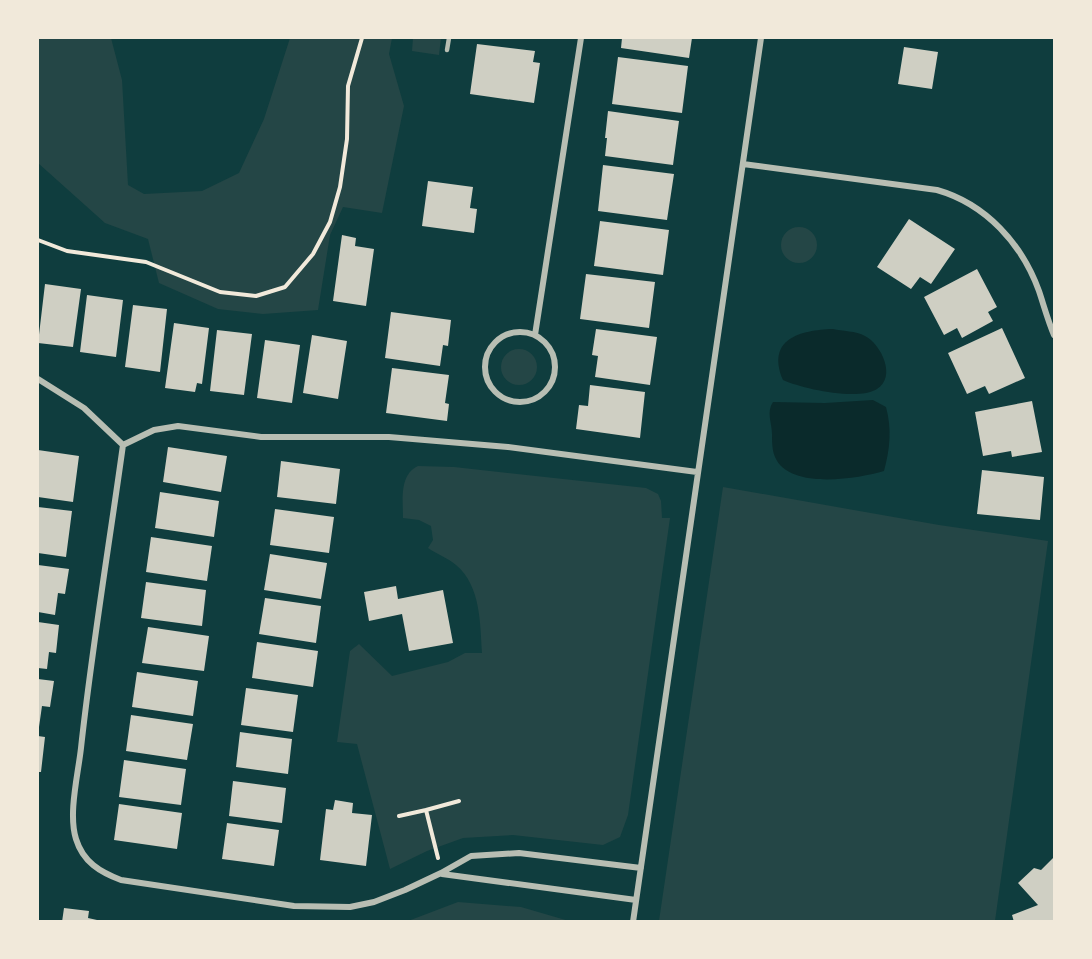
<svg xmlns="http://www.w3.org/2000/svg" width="1092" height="959" font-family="Rubik,sans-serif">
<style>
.green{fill:#244646}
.water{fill:#0a2a2b}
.building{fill:#cfcfc3}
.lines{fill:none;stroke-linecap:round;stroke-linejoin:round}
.path{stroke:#f1e9da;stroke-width:4}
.service{stroke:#b8beb3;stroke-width:4.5}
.minor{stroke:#b8beb3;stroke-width:6}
</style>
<rect width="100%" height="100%" fill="#0f3d3e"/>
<path class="green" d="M 38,38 L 111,38 L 122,80 L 128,185 L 144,194 L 202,191 L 239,173 L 264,119 L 290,38 L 392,38 L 389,54 L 404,106 L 382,213 L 343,207 L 330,235 L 318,310 L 263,314 L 218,309 L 159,283 L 148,239 L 105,223 L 38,163 Z
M 413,38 L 441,38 L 439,55 L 412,51 Z
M781 245a18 18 0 1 1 36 0a18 18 0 1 1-36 0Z
M501 367a18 18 0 1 1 36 0a18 18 0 1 1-36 0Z
M 418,466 L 454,467 L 646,488 L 658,494 L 661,501 L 662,518 L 670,518 L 628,815 L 620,837 L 603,845 L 513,835 L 463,838 L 427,851 L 390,869 L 357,744 L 337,742 L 350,651 L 359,644 L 392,676 L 448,662 L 465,653 L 482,653 C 480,623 481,586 456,565 C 448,558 437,554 428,548 L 433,540 L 431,526 L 419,520 L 403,518 C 403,500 399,475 418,466 Z
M 723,487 L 939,525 L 1048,541 L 995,921 L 659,921 Z
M 458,902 L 521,907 L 569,921 L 408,921 Z"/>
<path class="water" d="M 833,329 C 842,331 856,331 865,336 C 881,344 897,377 877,389 C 858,401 803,389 783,380 C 766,339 800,330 833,329 Z
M 873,400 L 886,407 C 892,429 890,449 884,471 C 857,479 789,490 775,457 C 772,450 772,441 772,434 C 772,423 766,412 773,402 L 825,403 Z"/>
<path class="building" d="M 622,38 L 692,38 L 689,58 L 621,48 Z
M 477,44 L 535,51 L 533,62 L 540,63 L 534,103 L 470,94 Z
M 904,47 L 938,52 L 932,89 L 898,84 Z
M 618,57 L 688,66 L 682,113 L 612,104 Z
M 608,111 L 679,121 L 673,165 L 605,156 L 607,138 L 605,138 Z
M 603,165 L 674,174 L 667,220 L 598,211 Z
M 428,181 L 473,187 L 470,208 L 477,209 L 474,233 L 422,226 Z
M 909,219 L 955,249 L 931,284 L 920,277 L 911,289 L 877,267 Z
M 600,221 L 669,230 L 663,275 L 594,266 Z
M 342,235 L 356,238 L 355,246 L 374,249 L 366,306 L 333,301 Z
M 977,269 L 997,307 L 988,312 L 993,321 L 962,338 L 957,328 L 944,335 L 924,297 Z
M 586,274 L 655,282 L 649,328 L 580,319 Z
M 45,284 L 81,289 L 73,347 L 38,343 Z
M 87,295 L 123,300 L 116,357 L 80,352 Z
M 133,305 L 167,309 L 160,372 L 125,367 Z
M 391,312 L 451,320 L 448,346 L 443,345 L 440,366 L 385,358 Z
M 174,323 L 209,328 L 202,384 L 197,383 L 195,392 L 165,388 Z
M 1002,328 L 1025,378 L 989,394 L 985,386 L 967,394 L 948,353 Z
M 596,329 L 657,337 L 650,385 L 595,377 L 598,356 L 592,355 Z
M 217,330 L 252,334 L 244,395 L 210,391 Z
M 312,335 L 347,341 L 338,399 L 303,393 Z
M 265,340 L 300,345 L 292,403 L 257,398 Z
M 392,368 L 449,375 L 445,403 L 449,404 L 447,421 L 386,413 Z
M 590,385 L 645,392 L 640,438 L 576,429 L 579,405 L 588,406 Z
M 1032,401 L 1042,452 L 1012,457 L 1011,451 L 983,456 L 975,412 Z
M 168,447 L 227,456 L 221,492 L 163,482 Z
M 38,450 L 79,456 L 73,502 L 38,497 Z
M 281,461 L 340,469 L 336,504 L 277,497 Z
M 982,470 L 1044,477 L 1040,520 L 977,514 Z
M 160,492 L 219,501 L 214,537 L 155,528 Z
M 38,507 L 72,511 L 66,557 L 38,553 Z
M 275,509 L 334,517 L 329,553 L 270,545 Z
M 151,537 L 212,546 L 207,581 L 146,572 Z
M 270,554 L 327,563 L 321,599 L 264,590 Z
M 38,565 L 69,569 L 65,594 L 58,593 L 55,615 L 38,612 Z
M 146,582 L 206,590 L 202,626 L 141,618 Z
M 396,586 L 398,599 L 443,590 L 453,643 L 409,651 L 402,614 L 369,621 L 364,592 Z
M 265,598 L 321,606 L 316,643 L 259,634 Z
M 38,622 L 59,625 L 56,653 L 49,652 L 47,669 L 38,668 Z
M 148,627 L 209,636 L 204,671 L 142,663 Z
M 257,642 L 318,651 L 313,687 L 252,678 Z
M 137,672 L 198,681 L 193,716 L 132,707 Z
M 38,679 L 54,681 L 50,707 L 42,706 L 39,727 Z
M 246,688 L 298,695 L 293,732 L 241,725 Z
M 131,715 L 193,724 L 187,760 L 126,751 Z
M 240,732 L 292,739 L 288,774 L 236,767 Z
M 38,736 L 45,737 L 41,772 L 38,772 Z
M 124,760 L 186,769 L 181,805 L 119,797 Z
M 233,781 L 286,788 L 282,823 L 229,816 Z
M 335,800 L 353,803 L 352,813 L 372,815 L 366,866 L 320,860 L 326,809 L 333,810 Z
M 119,804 L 182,813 L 177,849 L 114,840 Z
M 227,823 L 279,830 L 274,866 L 222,859 Z
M 1054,857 L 1054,922 L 1014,922 L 1012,915 L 1038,905 L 1018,883 L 1034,868 L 1041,870 Z
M 64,908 L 89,911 L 88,918 L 106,922 L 62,922 Z"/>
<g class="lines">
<path class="path" d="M 38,240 L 67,251 L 146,262 L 220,292 L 256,296 L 285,287 L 313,254 L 330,222 L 340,187 L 347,139 L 348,86 L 362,38
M 399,816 L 426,810
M 438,858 L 426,810 L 459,801"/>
<path class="service" d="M 447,50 L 449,38"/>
<path class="minor" d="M 743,164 L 937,190 C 986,204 1022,244 1039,291 C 1044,306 1048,321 1054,335
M485 367a35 35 0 1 1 70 0a35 35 0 1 1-70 0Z
M 535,335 L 581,38
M 38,379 L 84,408 L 123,445
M 123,445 C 109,546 92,647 81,748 C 78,775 68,814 76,839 C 83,862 100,872 121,880 L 294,906 L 350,907 L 374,902 L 405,890 L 441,873 L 471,856 L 519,853 L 641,868
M 123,445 L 154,430 L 178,426 L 261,437 L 389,437 L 508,447 L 697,472
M 442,874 L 636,900
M 633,922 L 761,38"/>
</g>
<rect width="1092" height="959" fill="none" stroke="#f1e9da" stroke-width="78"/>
</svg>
